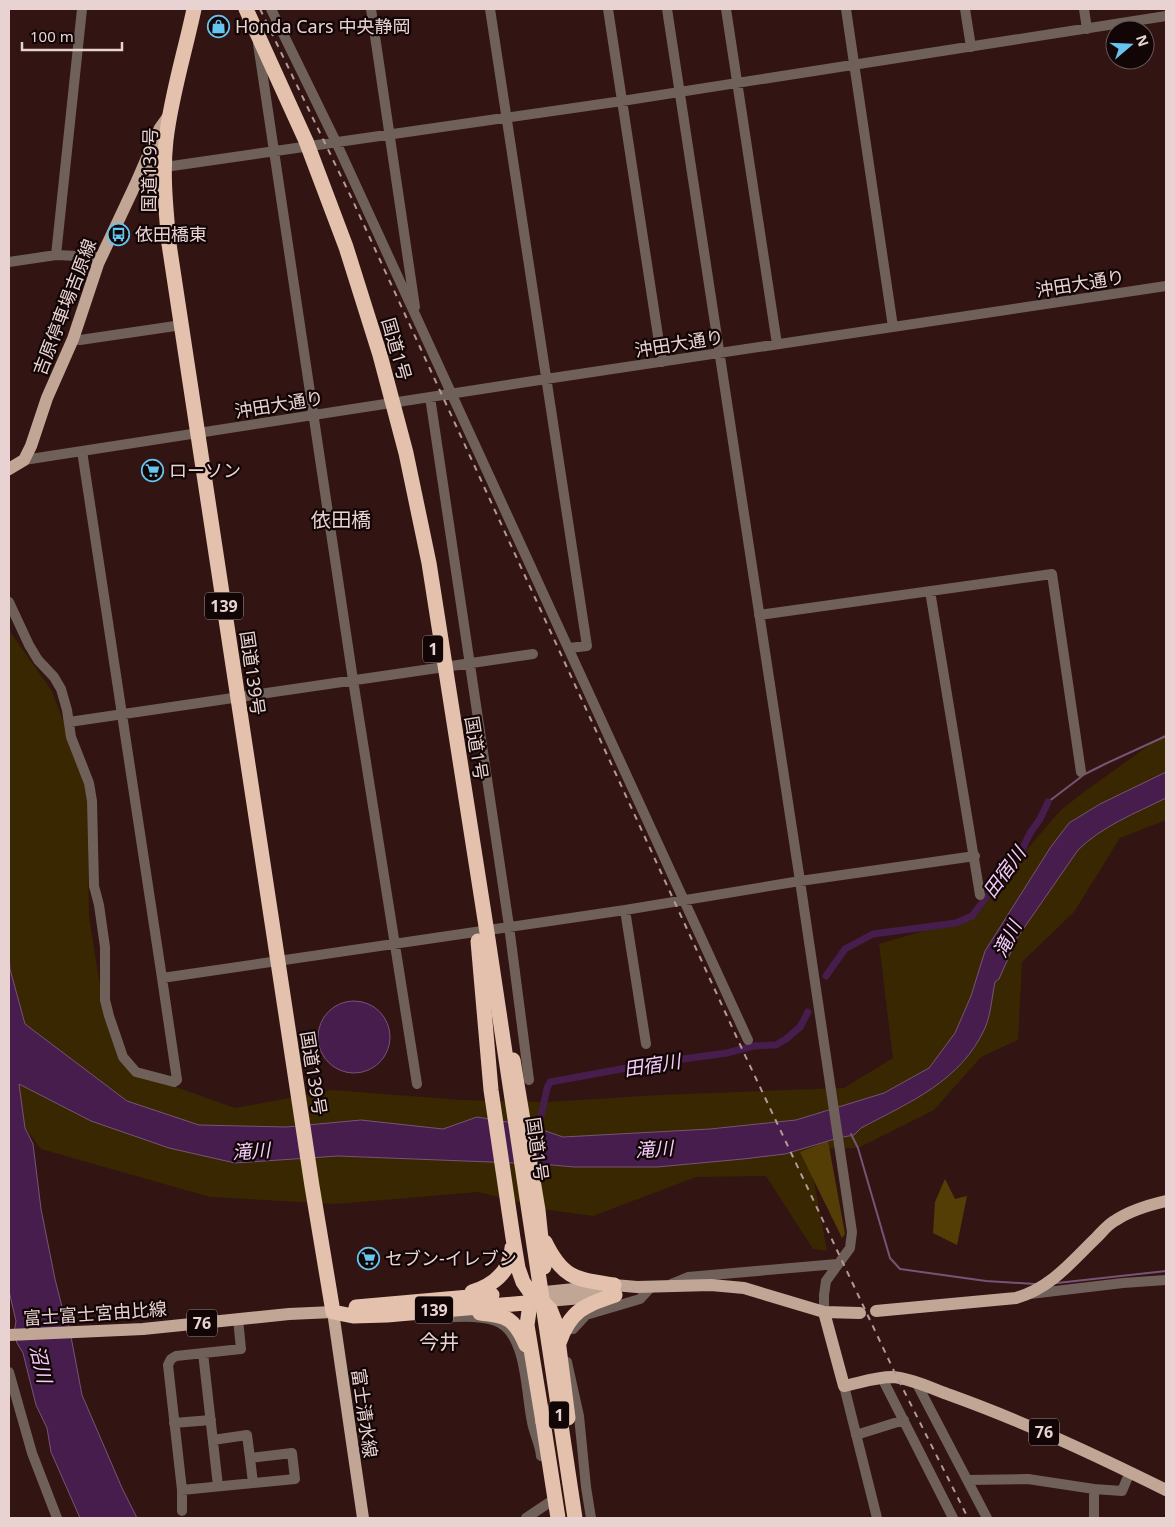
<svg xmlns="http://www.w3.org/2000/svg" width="1175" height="1527" font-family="'Noto Sans','Noto Sans JP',sans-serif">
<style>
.green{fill:#382700}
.forest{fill:#553e05}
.water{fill:#461d4d;stroke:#775475}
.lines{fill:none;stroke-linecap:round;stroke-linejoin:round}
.stream{stroke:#775475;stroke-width:2}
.canal{stroke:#461d4d;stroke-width:7}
.minor{stroke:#6f6159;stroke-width:10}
.major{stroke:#c2a695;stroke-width:12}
.highway{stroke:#e3c1ac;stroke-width:15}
.rail{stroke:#b29a99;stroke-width:2;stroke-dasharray:6 6;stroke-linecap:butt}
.highway-bridge{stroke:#e3c1ac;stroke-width:15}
.labels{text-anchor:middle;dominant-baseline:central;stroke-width:4.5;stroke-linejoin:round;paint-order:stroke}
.shield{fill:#110505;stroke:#a89594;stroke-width:1}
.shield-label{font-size:16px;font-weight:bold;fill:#e9d3d2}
.poi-label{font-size:18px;fill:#e9d3d2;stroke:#110505;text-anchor:start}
.street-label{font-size:18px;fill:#e9d3d2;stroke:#110505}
.water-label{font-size:19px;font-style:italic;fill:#f4cdfb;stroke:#110505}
.quarter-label{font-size:20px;fill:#e9d3d2;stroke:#110505}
</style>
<rect width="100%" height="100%" fill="#321413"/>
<path class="green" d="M 9,630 L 52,691 L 87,786 L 89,916 L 105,1018 L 128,1070 L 235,1108 L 333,1090 L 461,1100 L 547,1102 L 659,1095 L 844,1088 L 893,1058 L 879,944 L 964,919 L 989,893 L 1060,811 L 1081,794 L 1166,733 L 1166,820 L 1120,838 L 1074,912 L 1022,962 L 1018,1040 L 981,1057 L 934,1110 L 858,1148 L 808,1149 L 827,1251 L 813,1249 L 766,1176 L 696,1177 L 593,1216 L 549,1210 L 478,1192 L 336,1204 L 210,1197 L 41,1149 L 25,1128 L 19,1084 L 25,1024 L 11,972 L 9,945 Z"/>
<path class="forest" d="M 828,1141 L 845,1234 L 842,1238 L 800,1152 Z
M 945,1179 L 955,1199 L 967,1196 L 957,1245 L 933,1233 L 935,1202 Z"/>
<path class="water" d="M 1166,772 L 1166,798 C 1136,813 1102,826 1078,850 L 1017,938 L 999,979 L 995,982 C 992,996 991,1014 985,1028 C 961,1081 910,1102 861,1128 L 854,1135 L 838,1138 L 785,1154 L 743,1159 L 657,1167 L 574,1167 L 541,1164 L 338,1156 L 235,1163 L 169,1148 L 91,1121 L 19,1084 L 25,1128 L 33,1144 L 41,1209 L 55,1279 L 63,1311 L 69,1326 L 82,1395 L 122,1488 L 137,1518 L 80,1518 L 51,1452 L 47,1428 L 36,1405 L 23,1353 L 17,1343 L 14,1333 L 16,1321 L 9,1291 L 9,950 L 10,969 L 25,1024 L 127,1101 L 199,1125 L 286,1127 L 361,1120 L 443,1129 L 477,1117 L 531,1126 L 563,1137 L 710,1129 L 796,1120 L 884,1093 L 929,1068 L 955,1033 L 971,996 L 985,951 L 1050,848 L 1069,823 L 1100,804 Z
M318 1037a36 36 0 1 1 72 0a36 36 0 1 1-72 0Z"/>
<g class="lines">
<path class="stream" d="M 1085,774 L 1105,764 L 1166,736
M 1048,802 L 1081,777
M 851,1134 L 858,1148 L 890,1258 L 900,1269 L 986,1281 L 1035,1284
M 1057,1283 L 1166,1271"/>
<path class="canal" d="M 826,976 L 845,949 L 873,934 L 956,923 L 972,916 L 1022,850 L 1030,833 L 1040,819 L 1048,802
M 535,1135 L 539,1126 L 547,1088 L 550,1082 L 654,1063 L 727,1053 L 753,1046 L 776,1045 L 786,1039 L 800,1027 L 808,1012"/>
<path class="minor" d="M 271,9 L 336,142 L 748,1040
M 371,9 L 415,307
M 490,9 L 587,646 L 569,648
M 608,9 L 662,362
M 667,9 L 800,881 L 852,1232 L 850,1248 L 826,1281 L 824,1295 L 824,1312
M 726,9 L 777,344
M 846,9 L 893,327
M 965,9 L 971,47
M 1084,9 L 1087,29
M 258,44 L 353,680 L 417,1084
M 165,167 L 622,101 L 1166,16
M 56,255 L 82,9
M 9,262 L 56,255 L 101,257
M 73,339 L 80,340 L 182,325
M 430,397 L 509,926 L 529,1080
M 82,451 L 162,978 L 625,910 L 800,881 L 975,856
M 24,460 L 546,379 L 1166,286
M 930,591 L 980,895
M 9,602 L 29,645 L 38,660 L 54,677 L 61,689 L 67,710 L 71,737 L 89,783 L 92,801 L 94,886 L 99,905 L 105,947 L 105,1000 L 109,1016 L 123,1057 L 136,1072 L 174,1082 L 177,1080 L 176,1073 L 162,978
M 759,615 L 1052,574 L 1081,772
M 69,722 L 533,654
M 625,910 L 646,1044
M 671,1284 L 688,1277 L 837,1264
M 1030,1294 L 1123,1283 L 1166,1280
M 428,1318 C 448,1318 482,1313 500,1323 C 527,1337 526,1396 532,1422 C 534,1434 540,1444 541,1456
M 573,1329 L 586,1315 L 640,1299 L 651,1287
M 203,1353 L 218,1486
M 567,1362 L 579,1416 L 586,1487 L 591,1518
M 9,1372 L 32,1453 L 57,1518
M 882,1378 L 953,1518
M 917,1384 L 987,1518
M 844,1386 L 877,1518
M 174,1423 L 211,1420
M 856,1435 L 904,1420
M 213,1440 L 247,1435 L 250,1458
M 967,1480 L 1028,1479 L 1094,1489
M 182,1490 L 295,1479 L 292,1453 L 250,1458 L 253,1483
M 182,1511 L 182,1490 L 168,1365 L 171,1359 L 176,1356 L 241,1349 L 238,1319
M 526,1518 L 550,1502
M 1094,1518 L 1094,1489 L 1122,1491 L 1130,1472"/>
<path class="major" d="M 137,181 L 160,128 L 170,114
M 9,469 L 24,460 L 31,446 L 47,398 L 73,339 L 98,264 L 137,181 L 149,172 L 165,167
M 535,1293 L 614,1285 L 637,1287 L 711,1285 L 744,1288 L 824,1312 L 844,1386 C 859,1383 876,1377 892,1377 C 910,1378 933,1389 950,1395 C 1025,1422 1095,1455 1166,1490
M 537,1302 L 604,1296
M 876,1311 L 1016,1298 C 1051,1288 1071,1262 1096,1238 C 1102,1232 1108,1224 1116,1220 C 1131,1210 1149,1205 1166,1201
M 824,1312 L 860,1313
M 9,1335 L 143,1329 L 289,1314 L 333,1312 L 363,1518"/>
<path class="highway" d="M 194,9 C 185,52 171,96 166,140 C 162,175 166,209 169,244 L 312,1186 L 333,1312
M 478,941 L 491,1090 L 513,1238 L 518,1268 L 523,1282 L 537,1302
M 513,1060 L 538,1210 L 544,1267
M 545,1242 C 563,1279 576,1279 614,1285
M 472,1292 C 494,1285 510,1272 512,1248
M 535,1294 L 529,1311 L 527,1325 L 543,1422
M 541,1300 L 550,1309 L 556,1324 L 568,1418
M 356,1307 L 492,1295
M 333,1312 L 353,1316 L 387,1315 L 537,1302
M 480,1313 C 507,1315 515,1319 526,1345
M 559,1343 C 570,1311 584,1305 615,1295"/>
<path class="rail" d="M 260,9 L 352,199 L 743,1051 L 894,1371 L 968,1518"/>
<path class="highway-bridge" d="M 246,9 L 306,141 L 346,247 L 380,355 L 406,453 L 429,563 L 488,939 L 575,1518
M 543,1422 L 558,1518"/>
</g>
<defs>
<symbol id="shop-ring" viewBox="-11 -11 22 22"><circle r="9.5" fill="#110505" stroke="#67c4ef" stroke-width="1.5"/><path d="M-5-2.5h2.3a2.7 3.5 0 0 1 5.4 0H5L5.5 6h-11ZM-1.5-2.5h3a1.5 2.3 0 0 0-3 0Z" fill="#67c4ef"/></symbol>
<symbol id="bus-ring" viewBox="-11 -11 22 22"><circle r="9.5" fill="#110505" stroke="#67c4ef" stroke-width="1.5"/><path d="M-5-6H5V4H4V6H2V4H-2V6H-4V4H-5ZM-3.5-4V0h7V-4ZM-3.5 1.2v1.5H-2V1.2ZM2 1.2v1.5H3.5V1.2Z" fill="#67c4ef"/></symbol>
<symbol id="supermarket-ring" viewBox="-11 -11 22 22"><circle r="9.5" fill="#110505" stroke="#67c4ef" stroke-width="1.5"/><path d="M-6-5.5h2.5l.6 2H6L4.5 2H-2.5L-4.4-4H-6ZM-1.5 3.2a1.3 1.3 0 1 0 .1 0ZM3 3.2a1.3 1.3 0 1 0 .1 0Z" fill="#67c4ef"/></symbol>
</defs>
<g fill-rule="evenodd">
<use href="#shop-ring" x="206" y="14" width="25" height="25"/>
<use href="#bus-ring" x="106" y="222" width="25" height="25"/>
<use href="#supermarket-ring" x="140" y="458" width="25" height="25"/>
<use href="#supermarket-ring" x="356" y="1246" width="25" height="25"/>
</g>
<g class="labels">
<g class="shield">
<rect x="205" y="592.5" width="38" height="27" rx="4"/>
<rect x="423" y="635.5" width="20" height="27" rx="4"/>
<rect x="415" y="1296.5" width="38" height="27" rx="4"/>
<rect x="187" y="1309.5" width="30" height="27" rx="4"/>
<rect x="549" y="1401.5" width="20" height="27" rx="4"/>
<rect x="1029" y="1418.5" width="30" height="27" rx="4"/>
</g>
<g class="shield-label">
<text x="224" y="606">139</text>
<text x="433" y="649">1</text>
<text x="434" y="1310">139</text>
<text x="202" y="1323">76</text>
<text x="559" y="1415">1</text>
<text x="1044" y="1432">76</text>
</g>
<g class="poi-label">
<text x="235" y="26">Honda Cars 中央静岡</text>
<text x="135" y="234">依田橋東</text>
<text x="169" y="470">ローソン</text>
<text x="385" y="1258">セブン-イレブン</text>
</g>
<g class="street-label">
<text transform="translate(149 170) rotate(-89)">国道139号</text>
<text transform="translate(1080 283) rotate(-9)">沖田大通り</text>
<text transform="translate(64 307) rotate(-69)">吉原停車場吉原線</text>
<text transform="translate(679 343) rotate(-9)">沖田大通り</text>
<text transform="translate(397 349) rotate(74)">国道1号</text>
<text transform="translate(279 404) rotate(-9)">沖田大通り</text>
<text transform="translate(253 673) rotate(82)">国道139号</text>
<text transform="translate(477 748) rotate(81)">国道1号</text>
<text transform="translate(314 1073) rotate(81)">国道139号</text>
<text transform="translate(538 1149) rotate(82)">国道1号</text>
<text transform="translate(95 1313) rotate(-4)">富士富士宮由比線</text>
<text transform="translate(365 1413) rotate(82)">富士清水線</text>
</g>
<g class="water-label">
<text transform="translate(1004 872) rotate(-54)">田宿川</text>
<text transform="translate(1007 939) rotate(-63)">滝川</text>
<text transform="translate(652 1065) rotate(-9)">田宿川</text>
<text transform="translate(654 1149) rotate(-4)">滝川</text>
<text transform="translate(251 1151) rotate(-4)">滝川</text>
<text transform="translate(41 1364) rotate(77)">沼川</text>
</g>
<g class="quarter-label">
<text x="341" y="519">依田橋</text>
<text x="439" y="1341">今井</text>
</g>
</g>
<rect width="1175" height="1527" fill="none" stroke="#e9d3d2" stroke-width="20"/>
<g transform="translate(1130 45) rotate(71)"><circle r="24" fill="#110505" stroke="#675757"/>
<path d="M0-4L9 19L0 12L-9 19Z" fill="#67c4ef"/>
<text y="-8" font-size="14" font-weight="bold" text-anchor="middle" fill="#e9d3d2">N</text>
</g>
<path d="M22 42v8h100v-8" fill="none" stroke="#e9d3d2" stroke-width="2.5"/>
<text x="30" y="42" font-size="15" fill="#e9d3d2" stroke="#110505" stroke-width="4" paint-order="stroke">100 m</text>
</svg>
